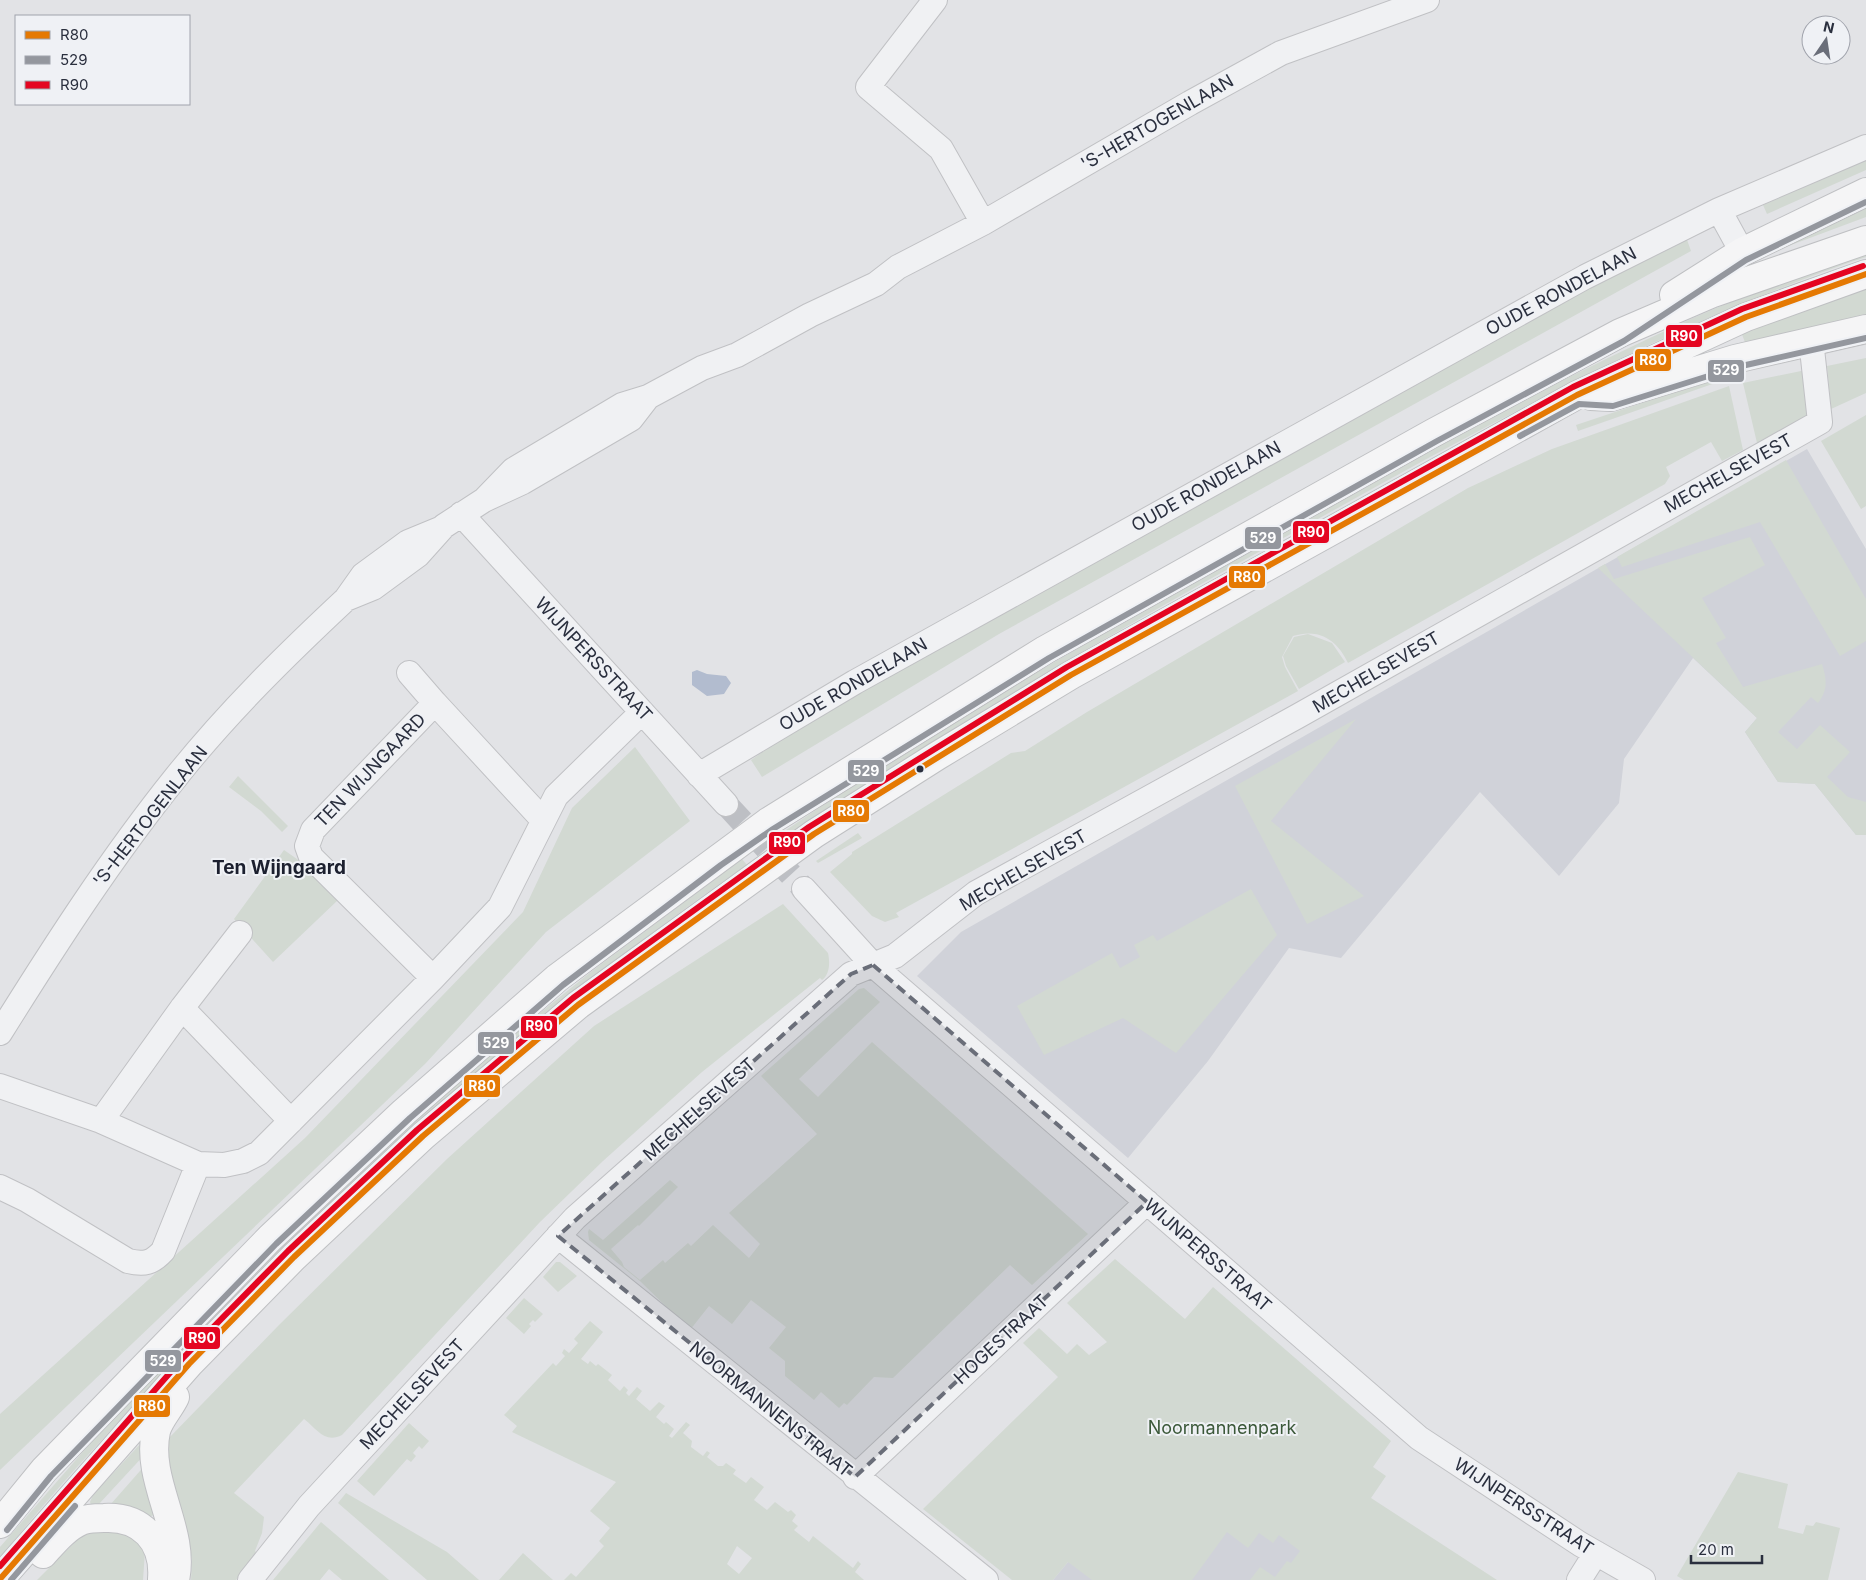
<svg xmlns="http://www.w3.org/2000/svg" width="1866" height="1580" font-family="Inter,sans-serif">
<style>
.built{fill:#d0d2d9}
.green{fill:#d2d9d2;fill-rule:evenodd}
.water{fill:#b2bccf}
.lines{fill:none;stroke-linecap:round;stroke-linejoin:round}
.street-tunnel{stroke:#bdbfc4;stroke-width:24;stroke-dasharray:24 12;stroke-linecap:butt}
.street-casing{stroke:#c0c1c4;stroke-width:26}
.primary-casing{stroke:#bfc0c3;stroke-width:30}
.street{stroke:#f0f1f3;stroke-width:24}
.primary{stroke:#f5f5f6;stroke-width:28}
.bus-1-casing{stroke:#eff1f5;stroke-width:10}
.bus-2-casing{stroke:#eff1f5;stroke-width:10}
.bus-3-casing{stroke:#eff1f5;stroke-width:10}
.bus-1{stroke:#e57903;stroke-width:6}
.bus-2{stroke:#94979e;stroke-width:6}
.bus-3{stroke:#e40521;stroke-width:6}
.marked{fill:#6a6e79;fill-opacity:0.2;stroke:#6a6e79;stroke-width:4;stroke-dasharray:10 6;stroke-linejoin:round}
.bus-dot{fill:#2a2f3e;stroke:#eff1f5;stroke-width:2}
.labels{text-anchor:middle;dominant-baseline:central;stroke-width:4;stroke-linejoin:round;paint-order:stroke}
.street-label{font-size:18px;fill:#2a2f3e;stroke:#eff1f5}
.park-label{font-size:18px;fill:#3b5839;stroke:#eff1f5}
.neighbourhood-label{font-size:19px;font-weight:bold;fill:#1c202f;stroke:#eff1f5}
.line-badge{stroke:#eff1f5;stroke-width:2}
.badge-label{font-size:14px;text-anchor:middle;font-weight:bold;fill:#fff}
</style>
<rect width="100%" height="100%" fill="#e2e3e6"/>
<path class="built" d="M 1807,449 L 1866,549 L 1866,835 L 1856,835 L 1815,784 L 1778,782 L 1745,732 L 1757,718 L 1693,658 L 1624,759 L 1619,803 L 1559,876 L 1480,792 L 1341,958 L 1289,948 L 1208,1061 L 1128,1158 L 917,976 L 961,932 Z
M 1113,1508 L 1227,1532 L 1311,1534 L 1311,1580 L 1053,1580 Z"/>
<path class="green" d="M 1866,159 L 1866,170 L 1767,214 L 1763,205 Z
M 1866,204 L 1866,217 L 1783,248 L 1780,242 Z
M 1686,237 L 1691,251 L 999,634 L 762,777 L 751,760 L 827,708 L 1590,283 Z
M 1866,252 L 1866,257 C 1669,323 1488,425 1307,525 C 1131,623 956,721 790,834 L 786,830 C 945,722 1111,628 1278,535 C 1414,458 1551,382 1693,318 C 1750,293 1808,272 1866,252 Z
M 1866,284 L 1866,322 L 1748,350 L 1741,332 Z
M 1866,358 L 1866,393 L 1831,409 L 1827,366 Z
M 1801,371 L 1806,373 L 1809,411 L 1806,416 L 1757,443 L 1743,383 Z
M 1720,377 L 1721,381 L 1578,431 L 1576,425 Z
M 1729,386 L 1743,450 L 1722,461 L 1711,442 L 1666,467 L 1670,476 L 1665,484 L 1348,663 C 1337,639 1318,628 1293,636 L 1282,657 L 1285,667 L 1298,691 L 896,913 L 899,917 L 885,922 L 872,916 L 830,872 L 852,854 L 852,852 L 1011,753 L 1025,751 L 1087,712 L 1468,488 L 1552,449 Z
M 1866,415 L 1866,506 L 1861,509 L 1821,441 Z
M 1786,460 L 1866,599 L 1866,641 L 1840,656 L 1760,522 L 1622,567 L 1617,557 Z
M 1750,537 L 1765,565 L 1702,598 L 1726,638 L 1716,643 L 1743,687 L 1822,664 C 1827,680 1828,690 1818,703 L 1811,697 L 1778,732 L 1797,749 L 1820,725 L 1850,752 L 1827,777 L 1848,797 L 1866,802 L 1866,835 L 1856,835 L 1815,784 L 1778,782 L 1745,732 L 1757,718 L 1598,568 L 1605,564 L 1614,579 Z
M 1308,634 L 1332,643 L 1345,662 L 1299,689 L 1286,666 L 1283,656 L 1294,637 Z
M 1356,719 L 1271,821 L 1364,896 L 1307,924 L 1235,786 Z
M 635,747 L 690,821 L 546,932 L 426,1063 L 0,1470 L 0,1414 L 305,1138 L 523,912 L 572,808 Z
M 238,776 L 288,826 L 282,832 L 261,811 L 229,787 Z
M 858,833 L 862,838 L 818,863 L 816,861 Z
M 284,850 L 297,859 L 338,900 L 273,962 L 234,919 Z
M 742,859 L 747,865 C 660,924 579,989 499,1056 C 379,1156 267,1263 160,1377 C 105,1436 50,1495 0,1558 L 0,1547 L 114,1416 L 297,1225 L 494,1050 L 592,971 Z
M 1251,889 L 1277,935 L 1176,1053 L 1123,1018 L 1044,1055 L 1017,1006 L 1112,953 L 1120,968 L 1140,957 L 1134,945 L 1153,935 L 1157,941 Z
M 783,904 L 828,953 C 830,962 830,974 822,980 L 820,978 L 702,1072 L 603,1161 L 540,1222 L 342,1435 C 325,1444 317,1429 304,1419 L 234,1493 L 264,1517 L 262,1533 L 255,1551 L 258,1554 L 236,1580 L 191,1580 L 192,1559 L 168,1467 L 167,1440 L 279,1325 L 447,1159 L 594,1026 Z
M 864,988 L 880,1002 L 799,1079 L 801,1081 L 818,1097 L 872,1042 L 1088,1234 L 1032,1285 L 1010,1265 L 893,1378 L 874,1377 L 847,1405 L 844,1403 L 839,1408 L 821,1392 L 814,1400 L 785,1376 L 785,1361 L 769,1348 L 786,1327 L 751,1300 L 732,1324 L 709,1306 L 690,1330 L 640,1281 L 589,1240 L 588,1232 L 589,1229 L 603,1240 L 670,1180 L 678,1187 L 639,1226 L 638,1225 L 611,1249 L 622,1262 L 624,1267 L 640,1280 L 663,1260 L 665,1263 L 688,1243 L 691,1246 L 713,1225 L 749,1258 L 760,1244 L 729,1213 L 817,1134 L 761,1076 L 859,989 Z
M 1115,1259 L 1185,1319 L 1213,1287 L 1391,1441 L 1373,1467 L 1386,1476 L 1371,1498 L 1497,1580 L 1250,1580 L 1260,1567 L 1275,1577 L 1287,1561 L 1291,1563 L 1300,1551 L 1279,1535 L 1273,1543 L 1259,1533 L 1248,1548 L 1227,1532 L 1192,1580 L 1092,1580 L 1068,1562 L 1053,1580 L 1012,1580 L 923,1509 L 1058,1377 L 1023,1343 L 1039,1328 L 1067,1354 L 1077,1344 L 1089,1355 L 1107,1342 L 1067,1303 Z
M 556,1262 L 560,1262 L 577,1276 L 558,1292 L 543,1277 Z
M 524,1298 L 543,1314 L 535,1322 L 533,1320 L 529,1324 L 531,1326 L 524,1334 L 506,1318 Z
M 590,1321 L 603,1332 L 581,1359 L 588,1364 L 590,1361 L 596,1366 L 598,1364 L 612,1375 L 608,1380 L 620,1391 L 624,1386 L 628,1390 L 626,1393 L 629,1396 L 637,1387 L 642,1391 L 636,1399 L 650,1411 L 659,1402 L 665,1406 L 656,1417 L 664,1424 L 666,1422 L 674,1429 L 669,1436 L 672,1438 L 686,1422 L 690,1425 L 683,1433 L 692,1441 L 691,1447 L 703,1456 L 707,1451 L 710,1453 L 707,1457 L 718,1466 L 723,1466 L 726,1463 L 736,1470 L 733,1474 L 746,1483 L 751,1477 L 764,1487 L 754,1500 L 767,1510 L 775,1502 L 788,1512 L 791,1510 L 796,1515 L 792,1521 L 798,1526 L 794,1530 L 809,1542 L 813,1536 L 853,1568 L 858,1561 L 861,1564 L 855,1572 L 864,1580 L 564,1580 L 571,1573 L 576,1577 L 604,1546 L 599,1541 L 610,1528 L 590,1511 L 616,1482 L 512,1432 L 517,1426 L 504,1415 L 553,1363 L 556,1366 L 565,1356 L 562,1353 L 564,1349 L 569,1353 L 578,1343 L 574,1339 ZM 737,1546 L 752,1558 L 739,1574 L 727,1564 Z
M 409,1423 L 429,1441 L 422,1449 L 419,1446 L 413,1453 L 416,1456 L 411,1462 L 407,1459 L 374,1496 L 357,1481 Z
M 142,1442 L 147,1452 L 99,1504 L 92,1507 L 90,1502 L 93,1495 Z
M 147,1463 L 156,1514 L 149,1517 L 110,1505 Z
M 1738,1472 L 1788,1484 L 1778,1528 L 1803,1534 L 1806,1525 L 1813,1526 L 1816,1522 L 1840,1528 L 1828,1580 L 1684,1580 L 1677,1576 Z
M 346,1493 L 447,1552 L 479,1580 L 427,1580 L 338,1503 Z
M 321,1522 L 389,1580 L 342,1580 L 329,1569 L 320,1580 L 273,1580 Z
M 95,1529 L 131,1533 L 145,1551 L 143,1580 L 37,1580 L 79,1538 Z
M 523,1553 L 553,1580 L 499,1580 Z"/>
<path class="water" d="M 697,670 L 707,674 L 726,676 L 731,683 L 724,694 L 707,696 L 692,685 L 692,672 Z"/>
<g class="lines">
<path class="street-tunnel" d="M 726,804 L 804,889"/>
<defs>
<path id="street" d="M 935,0 L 868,87 L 941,149 L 983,223
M 1719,210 L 1742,252
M 648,397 L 702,368 L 737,355 L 810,315 L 876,284 L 898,267 L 983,223 L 1190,103 L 1281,53 L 1427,0
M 461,514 L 726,804
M 442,528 L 408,542 L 363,575 L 346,599 L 373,588 L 418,555 L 444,526 L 484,500 L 523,482 L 631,419 L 648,397 L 622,405 L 513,470 L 484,500
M 409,673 L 435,703
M 699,775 L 855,682 L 1585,277 L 1719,210 L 1866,147
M 804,889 L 873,965 L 1419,1438 L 1580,1544 L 1643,1580
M 433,978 L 311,857 L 307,846 L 313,830 L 435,703 L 543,820
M 182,1008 L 291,1121
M 0,1033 C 55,945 111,858 176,777 C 227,713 286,655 346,599
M 0,1086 L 101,1121 L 198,1164 L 224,1165 L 243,1161 L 259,1153 L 433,978 L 500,907 L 556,796 L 642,712
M 101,1121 L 182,1008 L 240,933
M 0,1187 L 27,1200 L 128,1261 C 144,1265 152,1263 163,1251 L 198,1164
M 558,1236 L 986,1580
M 855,1477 L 1147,1202
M 250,1580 L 309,1506 L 575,1218 L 851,974 L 895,956 L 976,893 L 1298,716 L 1820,422 L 1811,340
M 1579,1580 L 1596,1553"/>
<path id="primary" d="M 1674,295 L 1742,252 L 1866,192
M 1591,396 L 1611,397 L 1735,359 L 1866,329
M 175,1397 C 170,1408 159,1419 156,1431 C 145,1481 186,1530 175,1580
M 0,1524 L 44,1470 L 270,1238 L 404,1112 L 557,978 L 768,822 L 1045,650 L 1433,433 L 1620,333 L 1713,293 L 1866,240
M 43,1554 C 54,1542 65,1528 81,1521 C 88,1518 96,1518 104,1518 C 141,1516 165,1541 162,1579
M 0,1579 L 189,1364 L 294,1257 L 423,1136 L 578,1005 L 814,834 L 937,756 L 1071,675 L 1577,395 L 1746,317 L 1866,274"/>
</defs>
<use href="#street" class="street-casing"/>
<use href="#primary" class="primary-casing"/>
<use href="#street" class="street"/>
<use href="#primary" class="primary"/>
<defs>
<path id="bus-1" d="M 0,1579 L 189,1364 L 294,1257 L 423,1136 L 578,1005 L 814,834 L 1071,675 L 1577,395 L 1746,317 L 1866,274"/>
<path id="bus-2" d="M 1520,436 L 1579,404 L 1613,406 L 1737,367 L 1866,338
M 7,1530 L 51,1476 L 276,1244 L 410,1118 L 563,985 L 721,865 L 773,829 L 1049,658 L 1437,441 L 1624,341 L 1746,260 L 1866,202
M 11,1580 L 75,1506"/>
<path id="bus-3" d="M 0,1566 L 183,1358 L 288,1251 L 417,1130 L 573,998 L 809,827 L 1067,667 L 1573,387 L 1742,309 L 1863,266"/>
</defs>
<use href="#bus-1" class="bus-1-casing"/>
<use href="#bus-2" class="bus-2-casing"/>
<use href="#bus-3" class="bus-3-casing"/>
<use href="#bus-1" class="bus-1"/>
<use href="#bus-2" class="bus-2"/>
<use href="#bus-3" class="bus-3"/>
</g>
<path class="marked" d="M 873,965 L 1147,1202 L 855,1477 L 558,1236 L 851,974 Z"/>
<circle class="bus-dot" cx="920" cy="769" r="4.5"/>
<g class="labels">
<g class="street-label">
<text transform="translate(1157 122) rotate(-30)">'S-HERTOGENLAAN</text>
<text transform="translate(1561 291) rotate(-28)">OUDE RONDELAAN</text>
<text transform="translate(1728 473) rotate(-29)">MECHELSEVEST</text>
<text transform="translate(1206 486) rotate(-29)">OUDE RONDELAAN</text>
<text transform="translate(594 659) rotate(47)">WIJNPERSSTRAAT</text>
<text transform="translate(1376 672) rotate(-30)">MECHELSEVEST</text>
<text transform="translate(853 684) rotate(-30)">OUDE RONDELAAN</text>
<text transform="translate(370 770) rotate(-46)">TEN WIJNGAARD</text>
<text transform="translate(150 816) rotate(-52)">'S-HERTOGENLAAN</text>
<text transform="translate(1023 870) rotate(-30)">MECHELSEVEST</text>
<text transform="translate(699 1109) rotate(-42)">MECHELSEVEST</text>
<text transform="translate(1208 1255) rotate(41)">WIJNPERSSTRAAT</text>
<text transform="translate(1001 1339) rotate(-43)">HOGESTRAAT</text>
<text transform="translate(412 1394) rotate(-47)">MECHELSEVEST</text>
<text transform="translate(771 1409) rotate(39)">NOORMANNENSTRAAT</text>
<text transform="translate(1524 1506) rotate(33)">WIJNPERSSTRAAT</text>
</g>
<g class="park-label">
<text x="1222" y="1427">Noormannenpark</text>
</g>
<g class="neighbourhood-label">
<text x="279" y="867">Ten Wijngaard</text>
</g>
</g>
<g class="line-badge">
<rect x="1665" y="324" width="38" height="24" rx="5" fill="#e40521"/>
<rect x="1634" y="348" width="38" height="24" rx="5" fill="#e57903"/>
<rect x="1707" y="359" width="38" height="24" rx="5" fill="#94979e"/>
<rect x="1292" y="520" width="38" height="24" rx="5" fill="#e40521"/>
<rect x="1244" y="526" width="38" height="24" rx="5" fill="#94979e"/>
<rect x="1228" y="565" width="38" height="24" rx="5" fill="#e57903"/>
<rect x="847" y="759" width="38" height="24" rx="5" fill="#94979e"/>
<rect x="832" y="799" width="38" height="24" rx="5" fill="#e57903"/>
<rect x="768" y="831" width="38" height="24" rx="5" fill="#e40521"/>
<rect x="520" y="1015" width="38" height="24" rx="5" fill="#e40521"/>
<rect x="477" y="1031" width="38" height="24" rx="5" fill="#94979e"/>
<rect x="463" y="1074" width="38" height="24" rx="5" fill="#e57903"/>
<rect x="183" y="1326" width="38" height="24" rx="5" fill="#e40521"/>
<rect x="144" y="1349" width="38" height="24" rx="5" fill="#94979e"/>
<rect x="133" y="1394" width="38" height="24" rx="5" fill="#e57903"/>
</g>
<g class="badge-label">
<text x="1684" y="341">R90</text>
<text x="1653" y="365">R80</text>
<text x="1726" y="375">529</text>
<text x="1311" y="537">R90</text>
<text x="1263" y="543">529</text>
<text x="1247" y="582">R80</text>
<text x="866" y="776">529</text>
<text x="851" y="816">R80</text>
<text x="787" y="847">R90</text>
<text x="539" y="1031">R90</text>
<text x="496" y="1048">529</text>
<text x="482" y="1091">R80</text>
<text x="202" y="1343">R90</text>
<text x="163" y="1366">529</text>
<text x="152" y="1411">R80</text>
</g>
<rect x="15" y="15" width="175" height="90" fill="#eff1f5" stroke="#a0a3ac"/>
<rect x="25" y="31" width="25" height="8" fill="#e57903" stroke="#a0a3ac"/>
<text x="60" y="40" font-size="15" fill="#2a2f3e">R80</text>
<rect x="25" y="56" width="25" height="8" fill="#94979e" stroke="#a0a3ac"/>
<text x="60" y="65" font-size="15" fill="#2a2f3e">529</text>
<rect x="25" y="81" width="25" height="8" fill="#e40521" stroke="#a0a3ac"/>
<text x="60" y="90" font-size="15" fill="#2a2f3e">R90</text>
<g transform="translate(1826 40) rotate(13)"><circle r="24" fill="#eff1f5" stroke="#a0a3ac"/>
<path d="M0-4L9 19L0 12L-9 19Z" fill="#6a6e79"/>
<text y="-8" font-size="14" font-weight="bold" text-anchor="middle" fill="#2a2f3e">N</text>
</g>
<path d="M1691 1555v8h71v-8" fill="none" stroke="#2a2f3e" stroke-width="2.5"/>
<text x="1698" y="1555" font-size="15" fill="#2a2f3e" stroke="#eff1f5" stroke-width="4" paint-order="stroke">20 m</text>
</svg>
